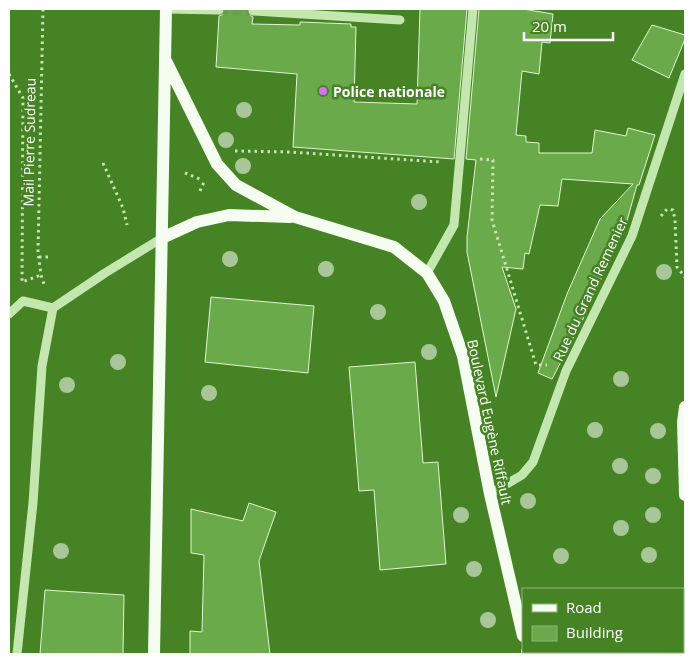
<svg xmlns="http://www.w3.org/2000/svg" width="694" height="663" font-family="'Open Sans',sans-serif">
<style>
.building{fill:#6baa4a;stroke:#dff6d2}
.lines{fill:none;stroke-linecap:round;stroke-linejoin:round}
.minor-tunnel{stroke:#6b9c51;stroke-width:9;stroke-dasharray:9 4.5;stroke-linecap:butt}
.path{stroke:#c3e7ae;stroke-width:3;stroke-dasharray:2.5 4;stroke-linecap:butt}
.minor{stroke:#c3e7ae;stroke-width:9}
.major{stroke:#f4fdf0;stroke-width:12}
.tree{fill:#a8c698}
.poi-dot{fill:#d873f1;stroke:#468325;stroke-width:2}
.labels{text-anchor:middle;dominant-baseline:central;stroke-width:5;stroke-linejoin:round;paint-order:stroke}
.poi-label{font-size:14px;font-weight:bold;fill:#fff;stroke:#468325;text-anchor:start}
.street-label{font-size:14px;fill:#fff;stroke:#468325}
</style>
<rect width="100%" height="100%" fill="#468325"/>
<path class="building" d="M 225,9 L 247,9 L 248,14 L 253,17 L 252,24 L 300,25 L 300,22 L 351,24 L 351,27 L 356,27 L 354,102 L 417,104 L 420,9 L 467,9 L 454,159 L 293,147 L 297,74 L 216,67 L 219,16 L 224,14 Z
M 479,9 L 523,9 L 553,14 L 550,43 L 542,42 L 539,74 L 522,71 L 516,135 L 526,136 L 526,142 L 539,143 L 539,153 L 592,153 L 595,130 L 626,136 L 628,128 L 655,135 L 639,185 L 637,185 L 623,235 L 611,255 L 599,284 L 597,286 L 583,319 L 552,379 L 538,373 L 567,294 L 600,219 L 633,184 L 562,179 L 558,206 L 540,205 L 529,254 L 525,253 L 523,269 L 502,267 L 516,309 L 496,397 L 467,252 L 467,237 L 476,160 L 466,159 Z
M 652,25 L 685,35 L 685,39 L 669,78 L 632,60 Z
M 211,297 L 314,306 L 308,373 L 205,362 Z
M 415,362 L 423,463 L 438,462 L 446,564 L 380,570 L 374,490 L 359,491 L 349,367 Z
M 249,503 L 276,512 L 259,561 L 270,654 L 190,654 L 190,631 L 202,632 L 204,555 L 191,553 L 191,509 L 243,521 Z
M 45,590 L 124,595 L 123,654 L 40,654 Z"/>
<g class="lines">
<path class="minor-tunnel" d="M 219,10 L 253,11"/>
<path class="path" d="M 43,9 L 38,252 L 41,275 L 45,287
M 9,74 L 23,98 L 22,282 L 41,275
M 235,151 L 290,152 L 441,162
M 480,159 L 493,160 L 492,220 L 536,365 L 547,365
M 103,163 L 123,208 L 127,225
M 185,173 L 202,180
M 200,191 L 204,182
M 661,216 L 667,209 L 673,210 L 675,220 L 677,267 L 685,277
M 39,257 L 49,257"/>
<path class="minor" d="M 166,9 L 219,10
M 253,11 L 400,20
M 427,273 L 454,225 L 473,9
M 9,314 L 23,301 L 53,308
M 490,494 L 522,475 L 533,462 L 566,371 L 632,236 L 685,74
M 17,654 L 33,503 L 42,366 L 53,308 L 105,273 L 162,238"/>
<path class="major" d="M 165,59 L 217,164 L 236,185 L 295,217 L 394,247 L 427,273 L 444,301 L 463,356 L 490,494 L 523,636
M 162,238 L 197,222 L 229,215 L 290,217
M 685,407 L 683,422 L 685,495
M 527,652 L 527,654
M 154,654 L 166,9"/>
</g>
<g class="tree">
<circle cx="244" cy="110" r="8"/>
<circle cx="226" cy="140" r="8"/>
<circle cx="243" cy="166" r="8"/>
<circle cx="419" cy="202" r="8"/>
<circle cx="230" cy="259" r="8"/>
<circle cx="326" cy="269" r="8"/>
<circle cx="664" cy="272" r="8"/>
<circle cx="378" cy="312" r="8"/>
<circle cx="429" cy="352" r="8"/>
<circle cx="118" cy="362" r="8"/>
<circle cx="621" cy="379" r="8"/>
<circle cx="67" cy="385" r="8"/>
<circle cx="209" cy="393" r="8"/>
<circle cx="595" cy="430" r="8"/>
<circle cx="658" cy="431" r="8"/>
<circle cx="620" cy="466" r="8"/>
<circle cx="653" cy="476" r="8"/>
<circle cx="528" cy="501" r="8"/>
<circle cx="461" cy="515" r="8"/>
<circle cx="653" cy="515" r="8"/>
<circle cx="621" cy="528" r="8"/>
<circle cx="61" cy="551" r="8"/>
<circle cx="649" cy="555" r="8"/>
<circle cx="561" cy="556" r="8"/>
<circle cx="474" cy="569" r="8"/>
<circle cx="488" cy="620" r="8"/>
</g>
<circle class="poi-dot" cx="323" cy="91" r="5"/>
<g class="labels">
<g class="poi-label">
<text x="333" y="91">Police nationale</text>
</g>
<g class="street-label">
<text transform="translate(29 142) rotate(-89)">Mail Pierre Sudreau</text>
<text transform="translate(590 289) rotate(-65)">Rue du Grand Remenier</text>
<text transform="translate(490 422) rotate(78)">Boulevard Eugène Riffault</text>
</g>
</g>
<rect width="694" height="663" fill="none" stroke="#ffffff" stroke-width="20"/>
<rect x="522" y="588" width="162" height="65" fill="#468325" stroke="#90b57c"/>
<rect x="532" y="604" width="25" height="8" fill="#f4fdf0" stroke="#90b57c"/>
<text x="566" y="613" font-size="15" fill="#ffffff">Road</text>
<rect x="532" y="626" width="25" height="15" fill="#6baa4a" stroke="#90b57c"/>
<text x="566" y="638" font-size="15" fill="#ffffff">Building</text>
<path d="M524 32v8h89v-8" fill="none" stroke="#ffffff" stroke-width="2.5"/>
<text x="532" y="32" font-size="15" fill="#ffffff" stroke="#468325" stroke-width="4" paint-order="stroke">20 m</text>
</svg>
